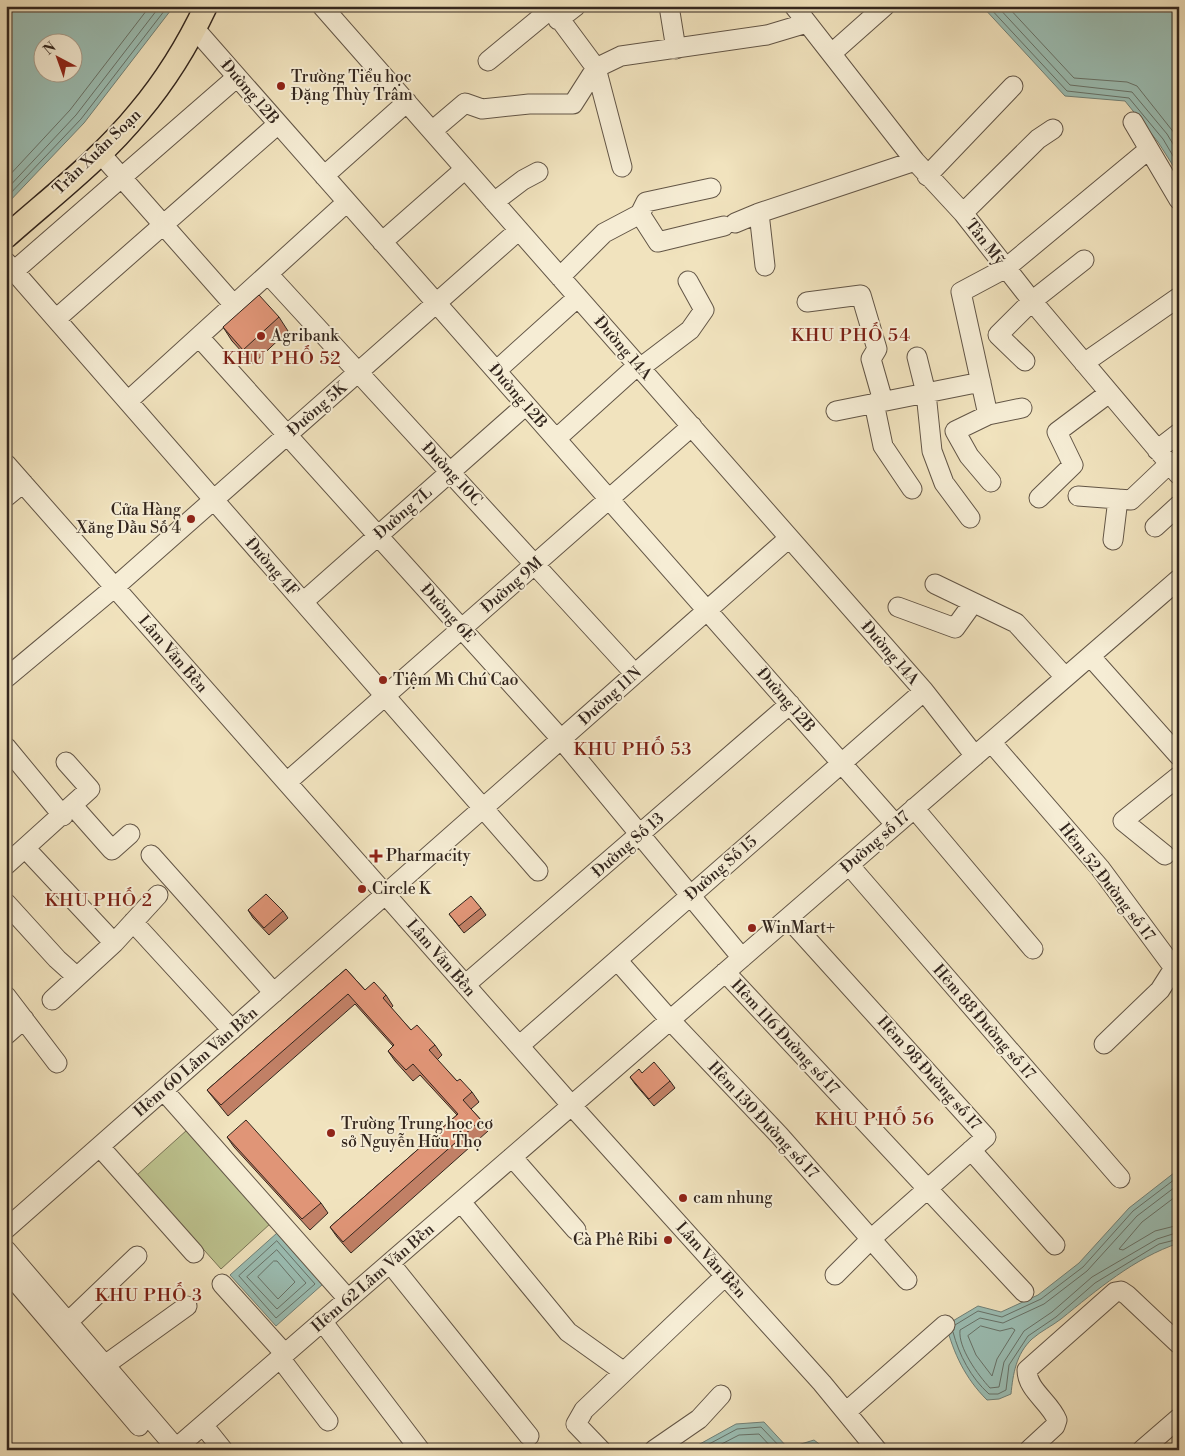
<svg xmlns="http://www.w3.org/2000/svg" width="1185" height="1456" font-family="'Libre Bodoni',serif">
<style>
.green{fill:#bdc38f;stroke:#787456}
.water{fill:#9bbeb4;stroke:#718178;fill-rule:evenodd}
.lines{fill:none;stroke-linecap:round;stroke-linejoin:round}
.shore{stroke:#677269;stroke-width:1}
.minor-casing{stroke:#625546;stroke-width:21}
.major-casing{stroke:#33261e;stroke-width:25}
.minor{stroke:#f6edd5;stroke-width:19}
.major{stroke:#f1e3be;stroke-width:22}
.wall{fill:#c18066;stroke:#33261e}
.building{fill:#e09577;stroke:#33261e}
.poi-dot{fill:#8f2418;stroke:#f6edd5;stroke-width:2}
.labels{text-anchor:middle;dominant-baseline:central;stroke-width:4;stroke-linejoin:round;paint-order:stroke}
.poi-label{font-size:16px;fill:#33261e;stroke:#f6edd5;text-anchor:start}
.street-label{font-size:16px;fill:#33261e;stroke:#f6edd5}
.neighbourhood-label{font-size:18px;letter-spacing:1px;fill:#7a1f14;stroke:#f6edd5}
</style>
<rect width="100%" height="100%" fill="#f1e3be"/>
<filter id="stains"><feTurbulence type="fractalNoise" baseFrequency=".004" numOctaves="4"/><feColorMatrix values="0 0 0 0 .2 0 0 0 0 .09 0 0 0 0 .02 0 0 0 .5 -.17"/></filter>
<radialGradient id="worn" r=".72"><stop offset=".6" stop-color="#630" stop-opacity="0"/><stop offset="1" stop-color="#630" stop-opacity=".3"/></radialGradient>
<path class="green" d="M 187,1130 L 271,1223 L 221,1269 L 137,1175 Z"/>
<path class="water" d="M 6,6 L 174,6 L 84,123 L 6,205 ZM 42,42 L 72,42 L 72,72 L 42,72 Z
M 982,6 L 1179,6 L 1179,175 L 1158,142 L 1125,101 L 1065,96 Z
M 1179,1169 L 1179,1243 C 1134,1258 1097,1290 1061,1319 C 1052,1326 1041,1331 1032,1339 C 1016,1354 1013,1374 1011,1394 L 999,1399 L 987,1400 C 965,1378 954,1354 946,1325 L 978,1306 L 1001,1312 L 1038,1295 L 1079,1263 L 1129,1208 Z
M 277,1233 L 323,1284 L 276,1326 L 230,1275 Z
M 764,1422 L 788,1448 L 814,1440 L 827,1450 L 689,1450 L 736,1424 Z"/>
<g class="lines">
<path class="shore" d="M 988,6 L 1067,91 L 1129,98 L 1163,139 L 1179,166
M 997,6 L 1070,85 L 1132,92 L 1167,134 L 1179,154
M 1007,6 L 1074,78 L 1127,82 L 1137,86 L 1179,139
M 6,179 L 70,110 L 150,6
M 6,190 L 76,115 L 160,6
M 6,198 L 81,119 L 168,6
M 1179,1184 L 1137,1216 L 1087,1271 L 1044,1304 L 1003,1323 L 980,1318 L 960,1330 C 958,1348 978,1375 990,1388 L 999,1387 L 1004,1362 L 1024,1331 L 1052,1312 L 1092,1277 L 1157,1239 L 1179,1232
M 1179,1194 L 1142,1222 L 1119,1249 L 1123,1250 L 1155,1231 L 1179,1225
M 277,1241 L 315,1284 L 276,1318 L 239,1276 Z
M 277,1250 L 306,1283 L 277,1309 L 247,1277 Z
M 274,1261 L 277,1261 L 295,1282 L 278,1299 L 258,1277 Z
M 955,1325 L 978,1311 L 1002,1317 L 1041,1299 L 1083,1267 L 1133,1211 L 1179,1176
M 981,1326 L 1000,1331 L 1012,1328 L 1015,1330 L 997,1359 L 992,1376 L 976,1355 L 968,1336 Z
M 953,1332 C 959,1355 971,1378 989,1394 L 998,1394 L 1006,1390 L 1009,1365 L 1028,1336 L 1056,1317 L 1095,1283 L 1159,1244 L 1179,1239
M 698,1450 L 737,1429 L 761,1427 L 783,1450
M 710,1450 L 739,1435 L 759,1434 L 774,1450"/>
<defs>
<path id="minor" d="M 322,6 L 924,691 L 975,756
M 550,6 L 596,68 L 622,167
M 669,6 L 676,49
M 794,6 L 915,161 L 963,213 L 1032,301 L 1179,475
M 558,20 L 576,6
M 195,29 L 895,824
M 832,53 L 885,6
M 488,61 L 551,9
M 596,68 L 621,56 L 767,35 L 807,23
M 1133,122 L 1179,200
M 432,131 L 465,103 L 482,109 L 529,104 L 573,104 L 596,68
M 100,153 L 234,305
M 324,176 L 407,102
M 927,176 L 1013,86
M 494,202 L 523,180 L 538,172
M 759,213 L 765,266
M 963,213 L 1038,139 L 1053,129
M 640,214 L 646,202 L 711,188
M 735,223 L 759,213 L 915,161
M 382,242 L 465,169
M 6,262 L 538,871
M 14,271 L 237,77
M 268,274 L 635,674
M 560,277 L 604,233 L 640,214 L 658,242 L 724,226
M 807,302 L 861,295 L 877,349 L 871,359 L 883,401
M 56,319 L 278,124
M 199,337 L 561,739 L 742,958
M 917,357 L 926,393 L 932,451 L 944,483 L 970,518
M 1025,361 L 998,335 L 1032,301 L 1084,260
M 1084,363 L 1179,297
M 640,368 L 690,330 L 704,310 L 688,281
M 496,371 L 578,297
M 128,401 L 347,202
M 874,403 L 883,446 L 912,489
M 836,411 L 981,382
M 988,415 L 961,292 L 1006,268 L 1148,150
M 556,439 L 638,365
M 1157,450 L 1179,433
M 6,464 L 572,1106 L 822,1383 L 877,1450
M 991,482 L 969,456 L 955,431 L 988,415 L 1022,408
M 1078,496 L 1131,500 L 1169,464
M 6,497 L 23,483
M 1039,498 L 1073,465 L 1057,432 L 1109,393
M 1155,527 L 1179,505
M 1113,540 L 1118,499
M 935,584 L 1016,623 L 1065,677
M 303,602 L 526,405
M 898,607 L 955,628 L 973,603
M 1090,656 L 1179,756
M 6,678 L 115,587 L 519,230
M 991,742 L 1100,868 L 1174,968 L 1160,990 L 1104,1044
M 6,747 L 63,816
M 287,782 L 692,426
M 73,806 L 112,850 L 130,834
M 914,808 L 1033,949
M 26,849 L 114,943
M 151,855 L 274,993
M 1165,855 L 1123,821 L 1179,776
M 6,865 L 90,789 L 66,762
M 849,865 L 1120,1178
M 6,903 L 57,959 L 77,977
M 788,918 L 986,1137 L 871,1239 L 835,1275
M 133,922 L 232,1030
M 617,960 L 670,1020 L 779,1135 L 907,1280
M 725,972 L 1024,1292
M 465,985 L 790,704
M 6,996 L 57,1063
M 52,1000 L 114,943 L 158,895
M 6,1035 L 24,1019
M 519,1046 L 924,691
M 164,1091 L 348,1299
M 100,1147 L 194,1253
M 971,1150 L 1055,1245
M 512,1157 L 576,1230
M 461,1202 L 568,1332 L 624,1372
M 6,1229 L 789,538
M 6,1250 L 176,1448
M 390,1263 L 529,1436
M 6,1270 L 139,1426
M 222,1284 L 285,1354
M 322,1321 L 420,1450
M 68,1322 L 137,1256
M 280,1358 L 328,1421
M 105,1365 L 187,1306
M 846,1412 L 945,1325
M 203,1425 L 223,1450
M 174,1450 L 1179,579
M 601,1450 L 576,1424 L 584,1410 L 725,1276
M 654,1450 L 699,1419 L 721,1395
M 1029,1450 L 1055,1426 L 1057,1420 C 1050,1402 1027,1390 1027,1370 L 1115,1292 L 1121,1291 L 1127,1295 L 1179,1344
M 1142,1450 L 1179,1418"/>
<path id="major" d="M 6,237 C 51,197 101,159 139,112 C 166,80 188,44 206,6"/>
</defs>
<use href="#minor" class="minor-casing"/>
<use href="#major" class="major-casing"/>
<use href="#minor" class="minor"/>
<use href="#major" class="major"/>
</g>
<path class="wall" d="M 279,317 L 288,331 L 253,364 L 232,341 L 223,327 Z
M 481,908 L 486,915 L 464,933 L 449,914 Z
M 248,910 L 283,911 L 288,918 L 269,935 L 253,918 Z
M 346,969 L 365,990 L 386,995 L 393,1006 L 391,1008 L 411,1030 L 435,1045 L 442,1055 L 437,1060 L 457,1081 L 472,1092 L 479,1102 L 471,1109 L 481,1120 L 488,1131 L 351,1253 L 337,1237 L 330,1227 L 457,1115 L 420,1075 L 413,1081 L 395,1061 L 388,1051 L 393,1046 L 355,1004 L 228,1116 L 215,1100 L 207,1090 Z
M 642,1073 L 670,1081 L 675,1088 L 654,1106 L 635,1084 L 630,1077 Z
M 227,1137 L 321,1203 L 328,1213 L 310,1230 L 234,1147 Z"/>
<path class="building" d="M 259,295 L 279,317 L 243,350 L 223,327 Z
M 266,894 L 283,911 L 264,928 L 248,910 Z
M 471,896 L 481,908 L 459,926 L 449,914 Z
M 346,969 L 365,990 L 374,982 L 386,995 L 383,998 L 411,1030 L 417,1025 L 435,1045 L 429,1050 L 457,1081 L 460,1079 L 472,1092 L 463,1100 L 481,1120 L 343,1242 L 330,1227 L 458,1114 L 413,1064 L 406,1070 L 388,1051 L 394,1045 L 348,994 L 221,1105 L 207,1090 Z
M 654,1062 L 670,1081 L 649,1099 L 630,1077 L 639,1069 L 642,1073 Z
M 246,1120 L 321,1203 L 302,1219 L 227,1137 Z"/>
<g class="poi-dot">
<circle cx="281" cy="86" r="5"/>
<circle cx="261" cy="336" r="5"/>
<circle cx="191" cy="519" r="5"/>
<circle cx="383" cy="680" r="5"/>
<path d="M373.5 848.5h5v5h5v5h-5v5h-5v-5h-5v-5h5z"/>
<circle cx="362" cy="889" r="5"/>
<circle cx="752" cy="928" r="5"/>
<circle cx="331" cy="1133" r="5"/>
<circle cx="683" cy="1198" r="5"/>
<circle cx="668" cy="1240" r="5"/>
</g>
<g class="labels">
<g class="poi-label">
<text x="291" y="77">Trường Tiểu học<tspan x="291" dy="18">Đặng Thùy Trâm</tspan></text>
<text x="271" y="336">Agribank</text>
<text x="181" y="510" text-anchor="end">Cửa Hàng<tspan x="181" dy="18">Xăng Dầu Số 4</tspan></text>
<text x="393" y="680">Tiệm Mì Chú Cao</text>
<text x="386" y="856">Pharmacity</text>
<text x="372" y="889">Circle K</text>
<text x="762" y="928">WinMart+</text>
<text x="341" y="1124">Trường Trung học cơ<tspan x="341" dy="18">sở Nguyễn Hữu Thọ</tspan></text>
<text x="693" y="1198">cam nhung</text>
<text x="658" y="1240" text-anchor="end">Cà Phê Ribi</text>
</g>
<g class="street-label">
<text transform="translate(250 92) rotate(49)">Đường 12B</text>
<text transform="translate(97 152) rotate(-44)">Trần Xuân Soạn</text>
<text transform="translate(985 242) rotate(52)">Tân Mỹ</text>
<text transform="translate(623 348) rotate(49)">Đường 14A</text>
<text transform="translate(518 396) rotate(49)">Đường 12B</text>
<text transform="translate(317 409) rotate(-41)">Đường 5K</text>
<text transform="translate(452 474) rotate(47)">Đường 10C</text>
<text transform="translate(403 513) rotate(-41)">Đường 7L</text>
<text transform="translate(272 567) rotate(49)">Đường 4F</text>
<text transform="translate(512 585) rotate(-41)">Đường 9M</text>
<text transform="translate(448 613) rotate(48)">Đường 6E</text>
<text transform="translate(890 653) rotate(49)">Đường 14A</text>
<text transform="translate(173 654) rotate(49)">Lâm Văn Bền</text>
<text transform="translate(610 696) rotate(-42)">Đường 11N</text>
<text transform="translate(786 700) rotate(49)">Đường 12B</text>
<text transform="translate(875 842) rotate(-41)">Đường số 17</text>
<text transform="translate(628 845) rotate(-41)">Đường Số 13</text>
<text transform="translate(721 868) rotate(-41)">Đường Số 15</text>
<text transform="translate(1107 882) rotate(52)">Hẻm 52 Đường số 17</text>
<text transform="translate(441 958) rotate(49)">Lâm Văn Bền</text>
<text transform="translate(984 1022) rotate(49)">Hẻm 88 Đường số 17</text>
<text transform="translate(785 1037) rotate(47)">Hẻm 116 Đường số 17</text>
<text transform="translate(196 1062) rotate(-41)">Hẻm 60 Lâm Văn Bền</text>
<text transform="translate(929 1073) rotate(48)">Hẻm 98 Đường số 17</text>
<text transform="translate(763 1120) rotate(47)">Hẻm 130 Đường số 17</text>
<text transform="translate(711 1260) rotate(48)">Lâm Văn Bền</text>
<text transform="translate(373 1278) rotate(-41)">Hẻm 62 Lâm Văn Bền</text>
</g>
<g class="neighbourhood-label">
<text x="851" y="335">KHU PHỐ 54</text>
<text x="282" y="358">KHU PHỐ 52</text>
<text x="633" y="749">KHU PHỐ 53</text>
<text x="99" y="900">KHU PHỐ 2</text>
<text x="875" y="1119">KHU PHỐ 56</text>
<text x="149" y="1295">KHU PHỐ 3</text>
</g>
</g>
<rect width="1185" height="1456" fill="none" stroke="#f1e3be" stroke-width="25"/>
<rect x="8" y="8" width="1170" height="1441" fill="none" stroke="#33261e" stroke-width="2.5"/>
<rect x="12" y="12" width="1160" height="1431" fill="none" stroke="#33261e"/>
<g transform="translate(58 58) rotate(319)"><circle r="24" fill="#f6edd5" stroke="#a89d8c"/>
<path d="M0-4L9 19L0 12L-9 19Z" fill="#8f2418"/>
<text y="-8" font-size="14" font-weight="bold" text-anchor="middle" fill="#33261e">N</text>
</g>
<rect width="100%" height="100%" filter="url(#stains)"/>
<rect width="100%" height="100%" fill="url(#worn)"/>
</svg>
